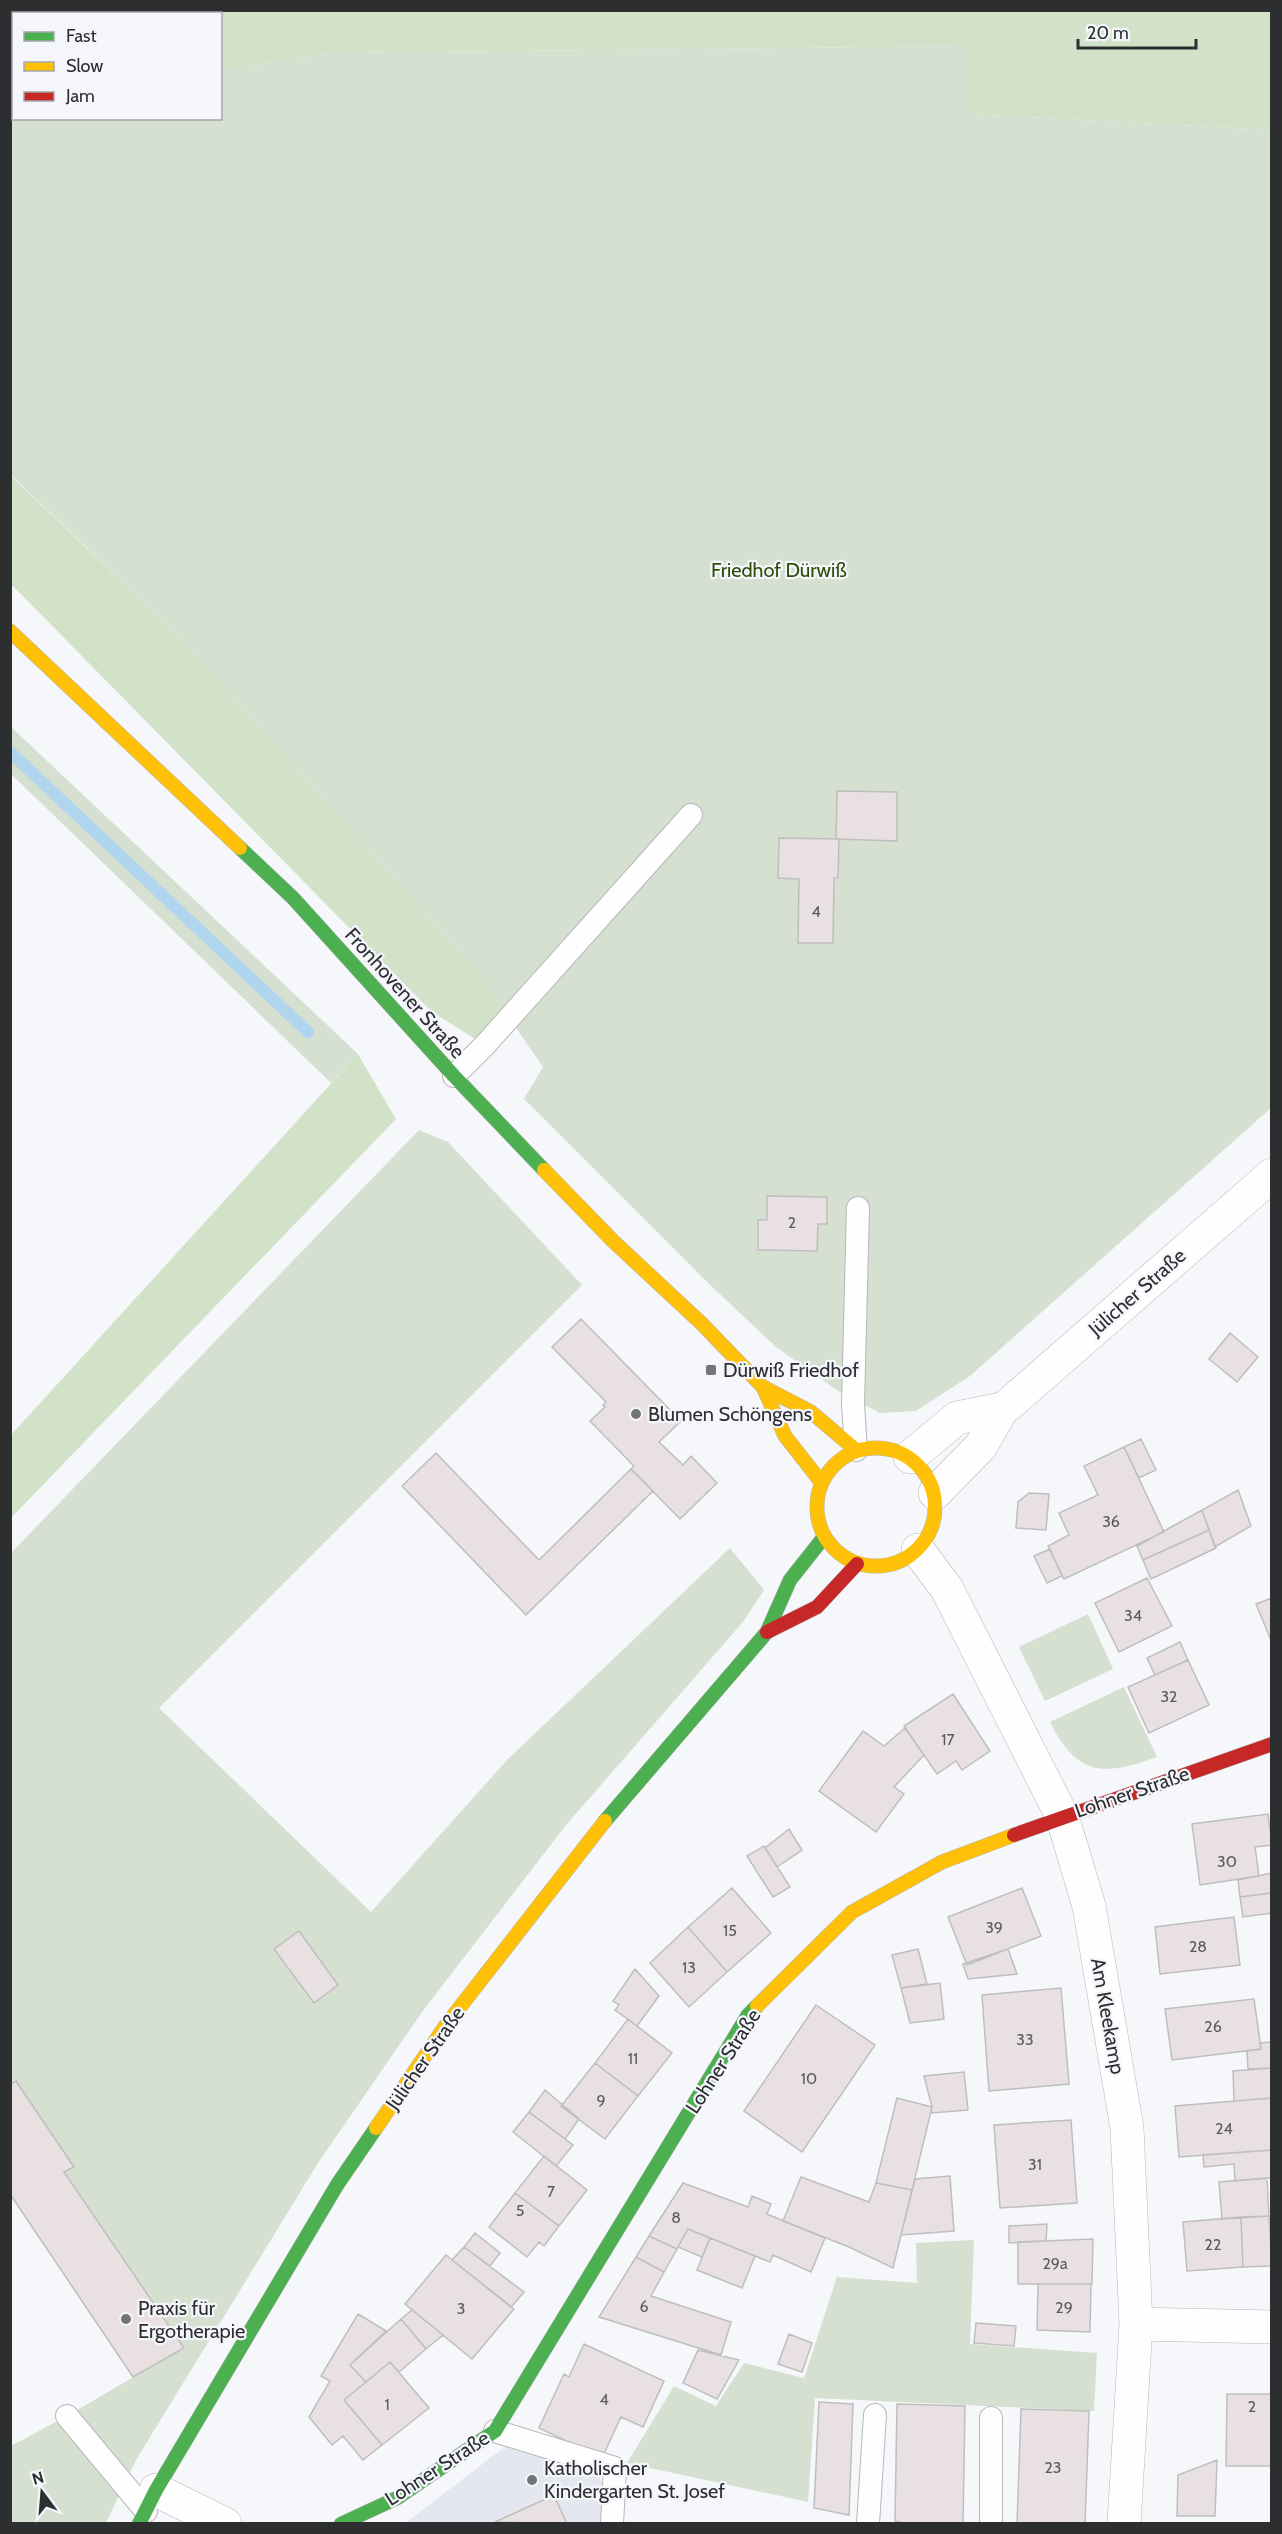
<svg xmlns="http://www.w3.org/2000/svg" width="1282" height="2534" font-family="Cabin,sans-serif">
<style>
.built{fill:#e4e7ef}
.green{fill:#d5e0d1}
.forest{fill:#d2e2c9}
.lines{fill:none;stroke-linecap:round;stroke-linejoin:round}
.stream{stroke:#b0d5ee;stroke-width:12}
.building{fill:#e9e0e1;stroke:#bebebf;stroke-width:1.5}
.lane-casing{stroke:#b6b7b9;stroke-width:24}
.street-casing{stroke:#b6b7b9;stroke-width:34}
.fast-casing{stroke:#b6b7b9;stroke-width:15}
.slow-casing{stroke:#b6b7b9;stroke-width:15}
.jam-casing{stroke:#b6b7b9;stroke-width:15}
.lane{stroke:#fefefe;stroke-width:22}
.street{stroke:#fefefe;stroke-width:33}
.fast{stroke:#4caf50;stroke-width:14}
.slow{stroke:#ffc107;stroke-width:14}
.jam{stroke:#c62828;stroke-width:14}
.poi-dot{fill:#737476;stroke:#f4f6fb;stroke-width:2}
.labels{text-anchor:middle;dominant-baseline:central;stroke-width:4.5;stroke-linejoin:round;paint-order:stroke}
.number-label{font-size:16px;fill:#5d5c5c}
.park-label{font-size:20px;fill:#2c4d06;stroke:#f4f6fb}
.street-label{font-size:20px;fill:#2d2e2f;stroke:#f4f6fb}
.poi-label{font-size:20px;fill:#2d2e2f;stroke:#f4f6fb;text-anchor:start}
</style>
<rect width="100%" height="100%" fill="#f5f7fa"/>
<path class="built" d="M 506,2446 L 598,2474 L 605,2487 L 603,2523 L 404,2524 Z"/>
<path class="green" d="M 969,46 L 968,114 L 1271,130 L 1271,1108 L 970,1376 L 916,1411 L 880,1413 L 841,1393 L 776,1347 L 707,1282 L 524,1099 L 543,1067 L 476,970 L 174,631 L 11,475 L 10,102 L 13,102 L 14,118 L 220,118 L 221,70 L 331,53 Z
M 10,726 L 358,1054 L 331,1083 L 11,774 Z
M 419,1130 L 448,1142 L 582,1285 L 159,1708 L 371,1912 L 507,1760 L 730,1548 L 764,1590 L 743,1622 L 566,1825 L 422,2012 L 318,2163 L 136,2460 L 106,2523 L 11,2523 L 11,2446 L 67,2416 L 183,2348 L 64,2172 L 73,2167 L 11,2085 L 11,1553 Z
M 1088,1614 L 1113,1669 L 1045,1701 L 1019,1647 Z
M 1124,1687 L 1157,1757 C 1105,1776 1077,1777 1050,1722 Z
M 974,2240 L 970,2344 L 1097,2353 L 1094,2411 L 815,2398 L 808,2502 L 627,2463 L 674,2386 L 716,2406 L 744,2363 L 804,2378 L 837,2277 L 917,2283 L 916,2243 Z"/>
<path class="forest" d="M 171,10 L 1271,11 L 1271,130 L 967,114 L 968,46 L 331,53 L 221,70 L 220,14 L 147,13 Z
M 10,475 L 174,631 L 476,970 L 510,1018 L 485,1045 L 432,1012 L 11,584 Z
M 358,1054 L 396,1119 L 11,1518 L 11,1435 Z"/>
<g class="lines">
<path class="stream" d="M 10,752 L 308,1032"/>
</g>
<path class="building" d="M 837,791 L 897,792 L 897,841 L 836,839 Z
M 779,838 L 839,839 L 838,878 L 834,878 L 833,943 L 798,943 L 799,879 L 778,878 Z
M 767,1196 L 827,1197 L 827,1224 L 818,1224 L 817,1251 L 758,1250 L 758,1220 L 767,1220 Z
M 581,1319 L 681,1421 L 659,1442 L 683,1465 L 691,1456 L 717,1483 L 680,1519 L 631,1469 L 634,1466 L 590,1421 L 605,1407 L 603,1405 L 606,1402 L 552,1347 Z
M 1230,1333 L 1258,1357 L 1237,1382 L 1209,1359 Z
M 1141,1439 L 1156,1470 L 1139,1478 L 1124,1447 Z
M 1124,1447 L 1164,1532 L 1064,1579 L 1048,1546 L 1069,1535 L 1059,1513 L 1098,1495 L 1084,1466 Z
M 436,1453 L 539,1560 L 631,1469 L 653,1491 L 526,1615 L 402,1486 Z
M 1238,1490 L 1251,1526 L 1215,1547 L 1202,1510 Z
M 1029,1493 L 1049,1494 L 1046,1530 L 1016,1528 L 1018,1502 Z
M 1202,1510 L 1209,1530 L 1143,1560 L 1137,1546 Z
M 1209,1530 L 1216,1548 L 1151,1579 L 1143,1560 Z
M 1050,1549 L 1062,1576 L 1047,1583 L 1034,1556 Z
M 1147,1578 L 1172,1626 L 1119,1652 L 1095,1603 Z
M 1272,1598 L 1272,1643 L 1256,1604 Z
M 1180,1642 L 1188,1660 L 1155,1675 L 1147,1658 Z
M 1188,1660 L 1209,1705 L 1149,1733 L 1128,1687 Z
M 953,1694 L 990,1751 L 962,1770 L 956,1761 L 937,1774 L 904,1726 Z
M 905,1728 L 924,1755 L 894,1787 L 904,1794 L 876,1832 L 819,1791 L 863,1731 L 884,1746 Z
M 1268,1814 L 1272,1845 L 1255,1847 L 1259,1876 L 1200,1885 L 1192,1824 Z
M 789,1829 L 802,1850 L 777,1867 L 765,1848 Z
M 764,1846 L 790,1887 L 773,1897 L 747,1856 Z
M 1272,1873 L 1272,1893 L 1240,1897 L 1238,1880 Z
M 732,1888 L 771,1933 L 727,1972 L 688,1927 Z
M 1022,1888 L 1041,1936 L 967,1965 L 948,1917 Z
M 1272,1893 L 1272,1913 L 1243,1917 L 1240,1897 Z
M 1234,1917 L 1240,1965 L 1160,1974 L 1155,1927 Z
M 688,1927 L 727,1972 L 689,2007 L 650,1963 Z
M 299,1931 L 338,1985 L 314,2003 L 274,1949 Z
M 918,1949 L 927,1984 L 901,1988 L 892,1955 Z
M 1008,1949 L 1017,1974 L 968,1979 L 963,1964 Z
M 635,1969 L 659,1996 L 637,2026 L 615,2010 L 619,2005 L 613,2001 Z
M 940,1983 L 944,2019 L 910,2023 L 901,1988 Z
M 1061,1988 L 1069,2084 L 989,2091 L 982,1995 Z
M 1254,1999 L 1261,2049 L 1172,2060 L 1165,2009 Z
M 816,2005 L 875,2045 L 802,2152 L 744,2111 Z
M 628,2019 L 672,2053 L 638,2096 L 595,2063 Z
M 1272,2042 L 1272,2068 L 1248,2069 L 1247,2051 L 1261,2049 L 1260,2043 Z
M 595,2063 L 638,2096 L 605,2139 L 561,2106 Z
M 1272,2068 L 1272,2098 L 1234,2101 L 1233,2071 Z
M 964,2072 L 968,2110 L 931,2113 L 932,2107 L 924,2076 Z
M 16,2081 L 74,2167 L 64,2172 L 184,2348 L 133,2377 L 10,2194 L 10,2085 Z
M 545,2090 L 579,2119 L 565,2139 L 529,2112 Z
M 897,2098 L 932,2107 L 912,2190 L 876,2183 Z
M 1272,2098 L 1272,2150 L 1179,2157 L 1175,2106 Z
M 529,2112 L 573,2145 L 556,2166 L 513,2132 Z
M 1071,2120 L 1077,2203 L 1000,2208 L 994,2125 Z
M 1272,2150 L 1272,2178 L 1235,2181 L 1234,2164 L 1204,2167 L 1203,2155 Z
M 544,2156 L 587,2190 L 559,2226 L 515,2193 Z
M 950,2176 L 954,2231 L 901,2235 L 915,2179 Z
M 801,2177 L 869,2202 L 876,2183 L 912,2190 L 893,2268 L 849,2247 L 783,2221 Z
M 1267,2178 L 1269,2216 L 1222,2219 L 1219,2182 Z
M 683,2183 L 748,2207 L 752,2196 L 771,2204 L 767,2214 L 825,2238 L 811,2272 L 773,2255 L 770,2262 L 688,2229 L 677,2249 L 649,2236 Z
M 515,2193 L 559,2226 L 544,2246 L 539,2242 L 527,2257 L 489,2227 Z
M 1269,2216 L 1272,2266 L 1243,2267 L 1241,2217 Z
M 1241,2217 L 1243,2267 L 1187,2271 L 1183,2222 Z
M 1047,2224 L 1046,2241 L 1009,2243 L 1009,2226 Z
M 688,2229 L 710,2238 L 702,2257 L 678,2247 Z
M 475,2233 L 500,2253 L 490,2266 L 464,2247 Z
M 649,2236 L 677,2249 L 664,2272 L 636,2257 Z
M 710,2238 L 755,2256 L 742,2288 L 697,2270 Z
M 1093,2239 L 1092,2284 L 1018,2284 L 1018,2242 Z
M 464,2247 L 524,2292 L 511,2307 L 452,2260 Z
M 446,2255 L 514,2309 L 472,2359 L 405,2304 Z
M 636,2257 L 664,2272 L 651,2296 L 731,2322 L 721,2355 L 599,2317 Z
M 1038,2284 L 1091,2284 L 1090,2332 L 1037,2330 Z
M 412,2310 L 443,2335 L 426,2349 L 401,2319 Z
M 358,2314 L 386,2331 L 350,2365 L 366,2382 L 344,2400 L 382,2445 L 363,2460 L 343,2436 L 332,2445 L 309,2417 L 330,2381 L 321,2376 Z
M 401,2319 L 426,2349 L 399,2372 L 390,2362 L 366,2382 L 350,2365 Z
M 976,2323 L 1016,2326 L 1014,2346 L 974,2343 Z
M 789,2334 L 812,2343 L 802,2372 L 778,2364 Z
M 584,2344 L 664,2381 L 643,2427 L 621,2417 L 602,2458 L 539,2428 L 564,2374 L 569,2377 Z
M 698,2350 L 739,2360 L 717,2399 L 683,2383 Z
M 390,2362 L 429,2408 L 382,2445 L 344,2400 Z
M 1227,2394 L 1272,2394 L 1272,2466 L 1226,2466 Z
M 819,2402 L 853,2404 L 849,2515 L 814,2508 Z
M 897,2404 L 965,2406 L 963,2524 L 907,2524 L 895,2521 Z
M 1021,2409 L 1089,2411 L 1085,2524 L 1017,2524 Z
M 1217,2460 L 1215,2516 L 1177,2516 L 1178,2475 Z
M 554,2495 L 567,2524 L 495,2522 Z"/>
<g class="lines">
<defs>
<path id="lane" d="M 454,1076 L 485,1045 L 691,815
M 856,1450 L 853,1404 L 858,1208
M 67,2416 L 146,2511
M 495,2431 L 615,2468 L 612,2524
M 868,2524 L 875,2415
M 991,2524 L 991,2418"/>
<path id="street" d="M 910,1457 L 957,1418 L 1002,1409 L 1008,1405 L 1272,1175
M 935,1493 L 981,1446 L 1002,1409
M 918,1550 L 947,1589 L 1062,1816 L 1089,1906 L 1127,2128 L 1136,2324 L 1124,2524
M 1136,2324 L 1272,2327
M 156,2490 L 225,2524"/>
<path id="fast" d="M 240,848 L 293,898 L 454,1076 L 544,1170
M 605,1821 L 767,1632 L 790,1580 L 824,1537
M 139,2524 L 156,2490 L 337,2185 L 376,2128
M 341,2524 L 397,2498 L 495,2431 L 748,2015 L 757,2006"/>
<path id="slow" d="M 10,631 L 240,848
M 544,1170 L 613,1241 L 701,1323 L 763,1387 L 811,1412 L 856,1450
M 763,1387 L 785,1436 L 821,1482
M817 1507a59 59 0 1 1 118 0a59 59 0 1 1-118 0Z
M 757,2006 L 852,1912 L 942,1862 L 1014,1835
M 376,2128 L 446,2025 L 605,1821"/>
<path id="jam" d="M 767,1632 L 817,1607 L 857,1564
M 1014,1835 L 1272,1744"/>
</defs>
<use href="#lane" class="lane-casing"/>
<use href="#street" class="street-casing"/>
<use href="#fast" class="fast-casing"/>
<use href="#slow" class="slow-casing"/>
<use href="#jam" class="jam-casing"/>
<use href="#lane" class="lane"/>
<use href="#street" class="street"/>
<use href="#fast" class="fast"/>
<use href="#slow" class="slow"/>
<use href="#jam" class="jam"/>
</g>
<g class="poi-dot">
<rect x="705" y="1364" width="12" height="12" rx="3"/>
<circle cx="636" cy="1414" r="6"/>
<circle cx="126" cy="2319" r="6"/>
<circle cx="532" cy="2480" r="6"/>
</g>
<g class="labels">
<g class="number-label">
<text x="816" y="911">4</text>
<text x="792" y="1222">2</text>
<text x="1111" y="1521">36</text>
<text x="1133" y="1615">34</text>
<text x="1169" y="1696">32</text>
<text x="948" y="1739">17</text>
<text x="1227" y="1861">30</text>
<text x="994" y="1927">39</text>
<text x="730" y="1930">15</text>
<text x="1198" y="1946">28</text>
<text x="689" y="1967">13</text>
<text x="1213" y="2026">26</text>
<text x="1025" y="2039">33</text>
<text x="633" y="2058">11</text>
<text x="809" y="2078">10</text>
<text x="601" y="2100">9</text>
<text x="1224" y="2128">24</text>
<text x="1035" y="2164">31</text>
<text x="551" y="2191">7</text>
<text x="520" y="2210">5</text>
<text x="676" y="2217">8</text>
<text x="1213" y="2244">22</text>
<text x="1055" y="2263">29a</text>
<text x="644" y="2306">6</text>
<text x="1064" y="2307">29</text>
<text x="461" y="2308">3</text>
<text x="604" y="2399">4</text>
<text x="387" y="2404">1</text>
<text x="1252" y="2406">2</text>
<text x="1053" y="2467">23</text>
</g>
<g class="park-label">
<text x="779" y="570">Friedhof Dürwiß</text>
</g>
<g class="street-label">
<text transform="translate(405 993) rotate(48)">Fronhovener Straße</text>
<text transform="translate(1137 1292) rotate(-41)">Jülicher Straße</text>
<text transform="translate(1132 1792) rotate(-19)">Lohner Straße</text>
<text transform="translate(1108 2016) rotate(80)">Am Kleekamp</text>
<text transform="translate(425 2058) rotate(-55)">Jülicher Straße</text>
<text transform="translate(723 2061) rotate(-57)">Lohner Straße</text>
<text transform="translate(437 2468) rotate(-33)">Lohner Straße</text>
</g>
<g class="poi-label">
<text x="723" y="1370">Dürwiß Friedhof</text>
<text x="648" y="1414">Blumen Schöngens</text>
<text x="138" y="2308">Praxis für<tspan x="138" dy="23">Ergotherapie</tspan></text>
<text x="544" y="2468">Katholischer<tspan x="544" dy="23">Kindergarten St. Josef</tspan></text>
</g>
</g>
<rect width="1282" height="2534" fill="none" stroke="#2d2e2f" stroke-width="24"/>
<rect x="12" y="12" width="210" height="108" fill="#f4f6fb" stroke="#a4a6a9" stroke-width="1.5"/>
<rect x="24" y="32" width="30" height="9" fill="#4caf50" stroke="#a4a6a9" stroke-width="1.5"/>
<text x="66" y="42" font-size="18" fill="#2d2e2f">Fast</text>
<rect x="24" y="62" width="30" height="9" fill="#ffc107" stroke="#a4a6a9" stroke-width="1.5"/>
<text x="66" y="72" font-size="18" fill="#2d2e2f">Slow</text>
<rect x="24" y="92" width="30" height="9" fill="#c62828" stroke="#a4a6a9" stroke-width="1.5"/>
<text x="66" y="102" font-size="18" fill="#2d2e2f">Jam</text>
<g transform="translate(42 2492) rotate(344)" stroke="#f4f6fb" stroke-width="4.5" paint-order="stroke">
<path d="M0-4.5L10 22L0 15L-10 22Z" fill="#2d2e2f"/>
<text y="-9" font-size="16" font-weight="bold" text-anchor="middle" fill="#2d2e2f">N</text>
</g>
<path d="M1078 39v9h118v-9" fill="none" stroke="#2d2e2f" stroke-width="3"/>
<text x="1087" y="39" font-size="18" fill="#2d2e2f" stroke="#f4f6fb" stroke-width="4.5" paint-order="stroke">20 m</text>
</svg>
